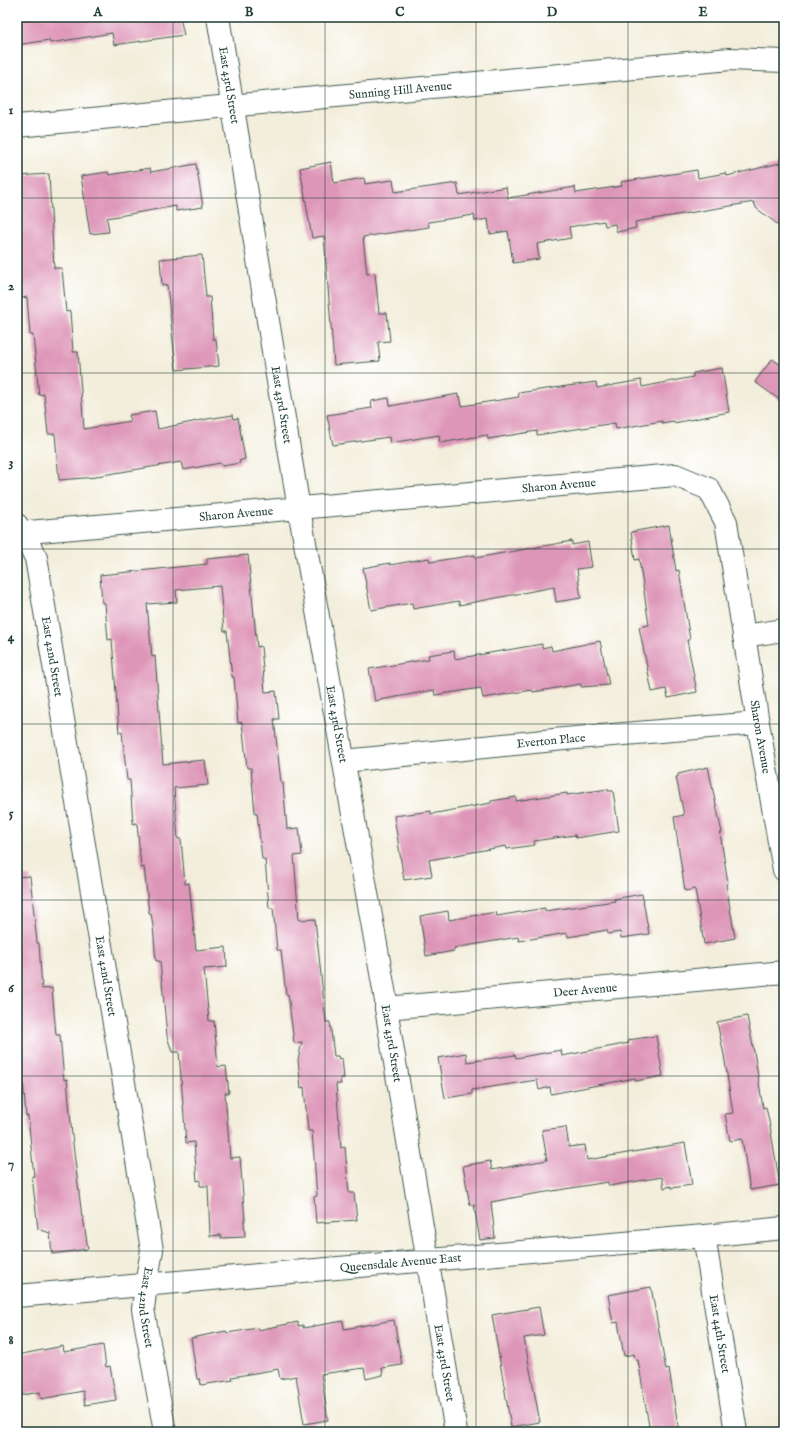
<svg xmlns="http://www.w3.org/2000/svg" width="801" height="1449" font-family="'IM FELL English',serif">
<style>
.building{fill:#de96b8}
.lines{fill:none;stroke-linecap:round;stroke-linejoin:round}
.minor-casing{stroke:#3f584d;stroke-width:24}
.minor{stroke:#fff;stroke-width:22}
.grid{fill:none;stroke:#1f3d34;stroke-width:1;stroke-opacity:0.55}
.labels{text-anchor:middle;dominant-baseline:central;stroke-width:4;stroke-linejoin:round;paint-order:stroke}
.street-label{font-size:12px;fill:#1f3d34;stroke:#fff}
.neatline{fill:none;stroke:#1f3d34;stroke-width:1.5}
.grid-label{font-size:13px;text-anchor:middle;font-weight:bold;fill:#1f3d34}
</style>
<rect width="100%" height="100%" fill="#fff"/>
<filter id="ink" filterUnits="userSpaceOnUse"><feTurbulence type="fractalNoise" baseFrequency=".025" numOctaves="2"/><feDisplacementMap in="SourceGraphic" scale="8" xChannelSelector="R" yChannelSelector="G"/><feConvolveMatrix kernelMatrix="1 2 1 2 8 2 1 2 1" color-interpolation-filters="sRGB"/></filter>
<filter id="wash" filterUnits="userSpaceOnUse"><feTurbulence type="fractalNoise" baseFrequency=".012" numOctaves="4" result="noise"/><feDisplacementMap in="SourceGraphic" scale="16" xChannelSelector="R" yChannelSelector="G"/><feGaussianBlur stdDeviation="0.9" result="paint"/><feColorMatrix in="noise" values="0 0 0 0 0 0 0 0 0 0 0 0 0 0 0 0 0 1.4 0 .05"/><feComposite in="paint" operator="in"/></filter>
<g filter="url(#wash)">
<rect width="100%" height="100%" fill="#f3eedb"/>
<g id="blocks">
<path class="building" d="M 17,17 L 180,17 L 184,35 L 114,45 L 112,33 L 50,43 L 49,40 L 17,45 Z
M 331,162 L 334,183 L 364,178 L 365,184 L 393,180 L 395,192 L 457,183 L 459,195 L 506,187 L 508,198 L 575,187 L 576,193 L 622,186 L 621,182 L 697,170 L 698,178 L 726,173 L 727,176 L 784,162 L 784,229 L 756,208 L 754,202 L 635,222 L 636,228 L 617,232 L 615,224 L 605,226 L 604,221 L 569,227 L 571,238 L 537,244 L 539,259 L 513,263 L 508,231 L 490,234 L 488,219 L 475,221 L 474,215 L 428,222 L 429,227 L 363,237 L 367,274 L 375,273 L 379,313 L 387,313 L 390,341 L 378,342 L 380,361 L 334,365 L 324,236 L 312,238 L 300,168 Z
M 196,164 L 203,207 L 176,211 L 176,206 L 107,218 L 109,232 L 90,234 L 81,176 L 108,172 L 109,175 L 150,168 L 151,172 Z
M 49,174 L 54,268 L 62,268 L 66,312 L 70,311 L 73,352 L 78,352 L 84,429 L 130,421 L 129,415 L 155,411 L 158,429 L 207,419 L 233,415 L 234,419 L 238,418 L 245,459 L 239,461 L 240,463 L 222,466 L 220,463 L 183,470 L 181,462 L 97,476 L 97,477 L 59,480 L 55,434 L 48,434 L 44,394 L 39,395 L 33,335 L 30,335 L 27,297 L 22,298 L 19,266 L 17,212 L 17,176 Z
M 202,255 L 206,297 L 210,297 L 213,339 L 216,339 L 219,366 L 176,370 L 167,285 L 162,286 L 160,259 Z
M 772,359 L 784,367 L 784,403 L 755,382 Z
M 722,368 L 729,412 L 674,423 L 674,421 L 662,423 L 662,421 L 616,429 L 615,423 L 537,435 L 537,431 L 488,439 L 487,435 L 440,443 L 439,435 L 390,443 L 389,437 L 333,445 L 327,415 L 372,408 L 371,401 L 389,398 L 390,406 L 458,394 L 458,397 L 460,396 L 462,406 L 519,397 L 518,393 L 596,382 L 597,388 L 641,380 L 642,387 L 693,377 L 693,373 Z
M 669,525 L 676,571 L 679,570 L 690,640 L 687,640 L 697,692 L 668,698 L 666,689 L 652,692 L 639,627 L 649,625 L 639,559 L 635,560 L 631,532 Z
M 572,541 L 572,545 L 588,542 L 592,567 L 577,569 L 581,598 L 556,602 L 554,587 L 459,605 L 459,601 L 413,609 L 412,603 L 371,610 L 363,568 L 390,563 L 390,565 L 429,558 L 430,562 L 475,555 L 475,558 Z
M 248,555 L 257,647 L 261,646 L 265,692 L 276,691 L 279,719 L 274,719 L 281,783 L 283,783 L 287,829 L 299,828 L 302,855 L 294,856 L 299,920 L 315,919 L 326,1022 L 330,1022 L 334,1056 L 338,1056 L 339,1059 L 342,1058 L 344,1078 L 340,1078 L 341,1084 L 336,1084 L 341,1148 L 345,1147 L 349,1193 L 354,1193 L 357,1220 L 316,1223 L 314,1197 L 317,1196 L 312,1131 L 308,1131 L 304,1087 L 301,1088 L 298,1060 L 302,1042 L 294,1043 L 288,994 L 286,995 L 281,950 L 277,950 L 273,908 L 269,908 L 265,859 L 262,859 L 257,813 L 255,813 L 251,768 L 247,768 L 242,722 L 238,723 L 234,677 L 232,677 L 227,631 L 224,631 L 220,586 L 176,590 L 177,602 L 147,604 L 152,657 L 155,656 L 163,764 L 205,760 L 208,785 L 174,788 L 178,839 L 181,839 L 185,884 L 189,883 L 196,950 L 226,947 L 227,967 L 204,969 L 209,1021 L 214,1021 L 218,1067 L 226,1066 L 229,1093 L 225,1093 L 230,1158 L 240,1157 L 245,1221 L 244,1221 L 245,1237 L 221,1238 L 221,1235 L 210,1236 L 208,1186 L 200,1186 L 200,1180 L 197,1181 L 194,1142 L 186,1143 L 179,1052 L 172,1052 L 167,1036 L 160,961 L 156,961 L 153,926 L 151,913 L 149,913 L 144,867 L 141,868 L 137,823 L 133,824 L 130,780 L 127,780 L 122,732 L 119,733 L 112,639 L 108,640 L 105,603 L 102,603 L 100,575 L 207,564 L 207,559 Z
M 600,641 L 609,685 L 581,687 L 581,684 L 533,692 L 532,690 L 483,698 L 481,688 L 435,695 L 434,690 L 375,701 L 369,669 L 429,659 L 428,655 L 454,651 L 455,659 L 542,644 L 542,648 L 551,646 L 552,651 Z
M 708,767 L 722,833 L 720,833 L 728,883 L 726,884 L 735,938 L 704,944 L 695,889 L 685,891 L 674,817 L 684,815 L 676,777 L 678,777 L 678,774 Z
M 608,789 L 608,791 L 613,791 L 619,831 L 576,838 L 575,835 L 534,841 L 535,845 L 507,849 L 506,846 L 429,860 L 432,876 L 404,880 L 394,816 L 431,811 L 431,814 L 491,803 L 491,801 L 516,797 L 516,801 L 567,793 L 567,795 Z
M 30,876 L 37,943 L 39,943 L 42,989 L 52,988 L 56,1035 L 60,1035 L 64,1080 L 67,1079 L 72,1136 L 82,1217 L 83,1217 L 88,1249 L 52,1254 L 50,1233 L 38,1229 L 32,1176 L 34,1176 L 28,1116 L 26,1116 L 22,1065 L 19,1066 L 17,1041 L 17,877 Z
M 642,894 L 649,934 L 621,938 L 620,932 L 608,934 L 607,930 L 568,937 L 567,933 L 519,941 L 518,937 L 454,948 L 454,951 L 426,956 L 420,916 L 448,911 L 449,920 L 496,912 L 497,916 L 545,908 L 545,911 L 615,901 L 614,899 Z
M 747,1016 L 755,1057 L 763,1108 L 766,1107 L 769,1121 L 780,1185 L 750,1190 L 742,1139 L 730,1141 L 725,1114 L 733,1113 L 724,1055 L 717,1022 Z
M 656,1036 L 663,1076 L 635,1081 L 635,1078 L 551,1094 L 550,1087 L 539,1090 L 537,1080 L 472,1090 L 472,1094 L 445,1098 L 438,1058 L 466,1053 L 467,1062 L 515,1055 L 516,1058 L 561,1050 L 562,1056 L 629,1043 L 628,1040 Z
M 566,1127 L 569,1147 L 585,1145 L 587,1160 L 685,1143 L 692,1185 L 671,1188 L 671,1186 L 664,1188 L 662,1177 L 609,1186 L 608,1182 L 528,1195 L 491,1202 L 495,1238 L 480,1240 L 474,1205 L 470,1205 L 463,1166 L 490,1161 L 492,1170 L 547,1160 L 542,1130 Z
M 651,1287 L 666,1370 L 669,1369 L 679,1432 L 650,1432 L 638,1360 L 635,1360 L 634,1354 L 624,1356 L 618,1322 L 613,1323 L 608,1295 Z
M 539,1307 L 544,1335 L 524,1338 L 540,1422 L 511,1427 L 492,1315 Z
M 394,1320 L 402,1365 L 382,1368 L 383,1375 L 366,1379 L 364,1368 L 321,1374 L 328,1420 L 304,1424 L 296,1376 L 280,1379 L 278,1369 L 232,1377 L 233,1380 L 201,1385 L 200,1379 L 197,1379 L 191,1338 L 226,1331 L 227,1333 L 258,1328 L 258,1330 L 298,1322 L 298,1326 L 303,1325 L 303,1328 L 343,1321 L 344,1329 Z
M 103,1345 L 106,1367 L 110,1366 L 116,1400 L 85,1405 L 83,1391 L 41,1399 L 40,1392 L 17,1396 L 17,1355 L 63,1346 L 64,1352 Z"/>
</g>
</g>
<g filter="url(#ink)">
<use href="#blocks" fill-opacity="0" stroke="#3f584d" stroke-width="1"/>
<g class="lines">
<defs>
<g id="minor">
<path id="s1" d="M 218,17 L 299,509 L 386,1001 L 386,1008 L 456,1432"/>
<path id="s2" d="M 17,126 L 730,59 L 784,61"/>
<path id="s3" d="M 17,525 L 23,533 L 36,558 L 152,1250 L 146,1285 L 143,1309 L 165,1432"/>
<path id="s4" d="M 17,533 L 675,475 L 709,489 L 726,522 L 757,717 L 784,870"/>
<path d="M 744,636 L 784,630"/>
<path id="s5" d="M 344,761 L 564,739 L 757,723"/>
<path id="s6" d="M 386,1008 L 784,972"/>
<path id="s7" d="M 704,1236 L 736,1432"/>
<path id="s8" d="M 17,1296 L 704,1236 L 784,1228"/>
</g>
</defs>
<use href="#minor" class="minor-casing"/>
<use href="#minor" class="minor"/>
</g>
</g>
<path class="grid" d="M 173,17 L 173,1432M 325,17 L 325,1432M 476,17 L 476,1432M 628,17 L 628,1432M 17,198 L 784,198M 17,373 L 784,373M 17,549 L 784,549M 17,724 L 784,724M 17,900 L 784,900M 17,1076 L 784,1076M 17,1251 L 784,1251"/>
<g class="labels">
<g class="street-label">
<text stroke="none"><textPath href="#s1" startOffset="69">East 43rd Street</textPath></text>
<text stroke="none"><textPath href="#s2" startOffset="385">Sunning Hill Avenue</textPath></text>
<text stroke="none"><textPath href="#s1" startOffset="393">East 43rd Street</textPath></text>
<text stroke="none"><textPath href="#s4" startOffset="544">Sharon Avenue</textPath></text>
<text stroke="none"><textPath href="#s4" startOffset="220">Sharon Avenue</textPath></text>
<text stroke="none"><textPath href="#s3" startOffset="138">East 42nd Street</textPath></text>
<text stroke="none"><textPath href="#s1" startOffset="717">East 43rd Street</textPath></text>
<text stroke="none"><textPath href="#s4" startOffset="952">Sharon Avenue</textPath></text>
<text stroke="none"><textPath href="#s5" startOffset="208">Everton Place</textPath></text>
<text stroke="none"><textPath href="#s3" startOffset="462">East 42nd Street</textPath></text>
<text stroke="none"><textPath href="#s6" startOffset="200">Deer Avenue</textPath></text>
<text stroke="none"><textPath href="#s1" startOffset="1041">East 43rd Street</textPath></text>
<text stroke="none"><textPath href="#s8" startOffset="385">Queensdale Avenue East</textPath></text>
<text stroke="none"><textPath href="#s3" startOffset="798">East 42nd Street</textPath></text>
<text stroke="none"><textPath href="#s7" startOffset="99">East 44th Street</textPath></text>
<text stroke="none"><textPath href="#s1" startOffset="1365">East 43rd Street</textPath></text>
</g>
</g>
<rect width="801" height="1449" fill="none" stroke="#fff" stroke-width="44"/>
<rect x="22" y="22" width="757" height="1405" class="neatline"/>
<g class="grid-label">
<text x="98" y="16">A</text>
<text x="249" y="16">B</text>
<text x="400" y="16">C</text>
<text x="552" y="16">D</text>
<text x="703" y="16">E</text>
<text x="11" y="114">1</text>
<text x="11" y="290">2</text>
<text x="11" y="466">3</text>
<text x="11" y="641">4</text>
<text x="11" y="817">5</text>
<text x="11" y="992">6</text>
<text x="11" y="1168">7</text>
<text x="11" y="1344">8</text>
</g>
</svg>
